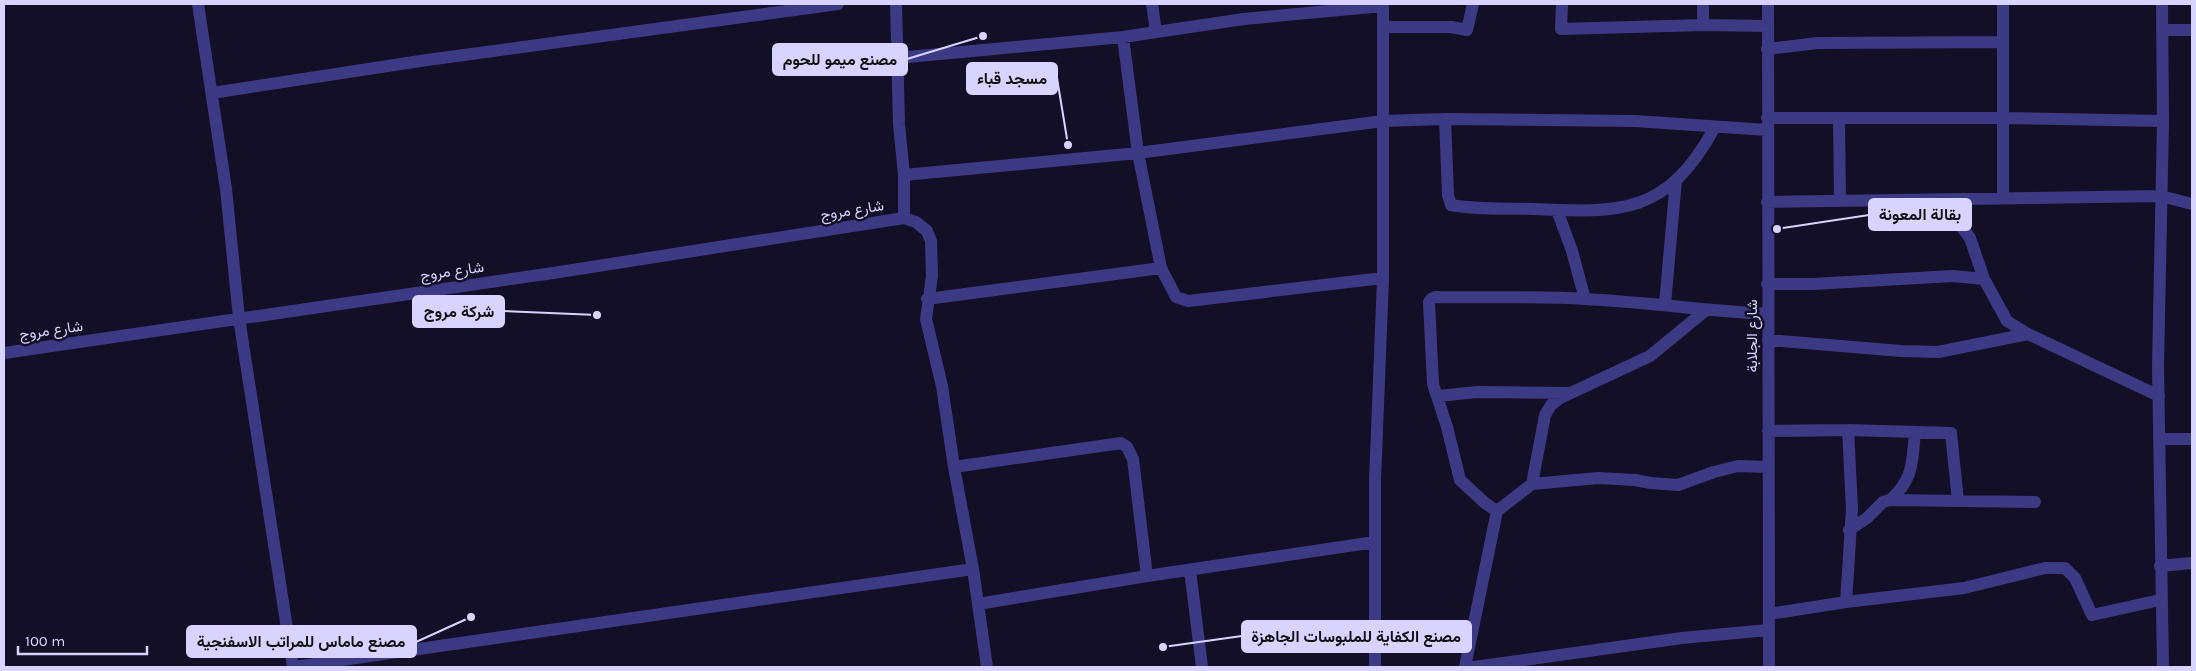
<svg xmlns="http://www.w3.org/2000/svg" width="2196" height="671" font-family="Karla,Vazirmatn,sans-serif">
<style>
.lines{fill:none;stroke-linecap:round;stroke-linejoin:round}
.minor{stroke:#3d3a85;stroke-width:12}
.labels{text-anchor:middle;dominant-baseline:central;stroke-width:5;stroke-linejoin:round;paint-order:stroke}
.street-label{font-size:15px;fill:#d9d4ff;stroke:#130f26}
.leader{fill:none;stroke:#d9d4ff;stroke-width:2}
.callout-dot{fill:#d9d4ff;stroke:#130f26;stroke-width:2}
.callout{fill:#d9d4ff;stroke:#d9d4ff;stroke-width:2}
.callout-label{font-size:16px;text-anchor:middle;font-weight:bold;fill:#111}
</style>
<rect width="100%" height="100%" fill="#130f26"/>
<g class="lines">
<path class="minor" d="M 198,4 L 226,189 L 239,318 L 293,667
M 896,4 L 899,124 L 904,175 L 904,218 L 916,222 L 927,231 L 931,241 L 932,276 L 926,319 L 942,386 L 954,467 L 973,569 L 987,667
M 1152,4 L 1156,32
M 1562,4 L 1561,29 L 1703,25
M 1703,4 L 1703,25 L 1768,26
M 1768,4 L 1769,667
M 2003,4 L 2003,197
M 2162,4 L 2163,121 L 2158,366 L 2163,667
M 1383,27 L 1451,27 L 1467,30 L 1473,4
M 2162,30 L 2192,30
M 1123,37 L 1138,153 L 1161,268 L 1176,297 L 1188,301 L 1383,278
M 1767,49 L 1817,43 L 2003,42
M 897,58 L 1123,37 L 1244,19 L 1383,6
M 212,93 L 427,60 L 838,4
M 1767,118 L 2003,118 L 2163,121
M 1445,119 L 1448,195 L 1451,205 C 1477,210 1506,208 1532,209 C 1622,213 1667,215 1715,127
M 1839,119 L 1840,199
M 904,175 L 1138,153 L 1383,121 L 1445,119 L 1635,121 L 1767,130
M 1941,200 L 1970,238 L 1984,279 L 2007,321 L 2028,334 L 2159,396
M 1767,202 L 2161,196 L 2192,204
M 1557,210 L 1572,251 L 1585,299
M 1767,284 L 1813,284 L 1953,276 L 1984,279
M 927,299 L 1161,268
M 1665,304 L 1676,180
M 1768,340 L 1901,351 L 1938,352 L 2028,334
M 4,353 L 553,273 L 904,218
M 1438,396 L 1477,392 L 1568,393
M 1768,431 L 1848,430 L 1951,433 L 1958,501
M 2160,439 L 2192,439
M 954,467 L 1121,443 L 1127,447 L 1133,459 L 1147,576
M 1532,484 L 1545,415 L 1551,405 L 1560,398 L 1650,356 L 1706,310
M 1890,500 C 1914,479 1912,462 1915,432
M 1497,511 L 1485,503 L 1460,480 L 1447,427 L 1433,384 L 1429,302 L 1431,299 L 1435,297 C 1485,298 1535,296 1585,299 C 1646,302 1707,311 1768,314
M 1849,530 L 1867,518 L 1883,502 L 1890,500 L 2035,502
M 2160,566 L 2192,563
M 1190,570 L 1202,667
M 1846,602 L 1852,509 L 1848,430
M 978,604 L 1147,576 L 1375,542
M 1769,614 L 1846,602 L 1964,588 L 2045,568 L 2065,568 L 2075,578 L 2092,615 L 2160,600
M 294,667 L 973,569
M 1375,667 L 1375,481 L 1383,278 L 1383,4
M 1465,667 L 1497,511 L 1532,484 L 1598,478 L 1635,480 L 1651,483 L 1678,485 L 1714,472 L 1738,466 L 1768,467
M 1474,667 L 1682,638 L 1768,630"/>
</g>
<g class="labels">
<g class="street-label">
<text transform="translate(852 210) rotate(-9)">شارع مروج</text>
<text transform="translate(452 271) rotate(-8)">شارع مروج</text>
<text transform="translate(51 330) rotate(-8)">شارع مروج</text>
<text transform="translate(1752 336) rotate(-90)">شارع الجلابة</text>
</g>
</g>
<path class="leader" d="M983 36L907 59M1068 145L1057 78M1777 229L1869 215M597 315L504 311M1163 647L1242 636M471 617L416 642"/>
<g class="callout-dot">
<circle cx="983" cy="36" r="5"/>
<circle cx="1068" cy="145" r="5"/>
<circle cx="1777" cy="229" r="5"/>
<circle cx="597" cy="315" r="5"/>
<circle cx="1163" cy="647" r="5"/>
<circle cx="471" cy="617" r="5"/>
</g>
<g class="callout">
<rect x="773" y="44" width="134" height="31" rx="5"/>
<rect x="967" y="63" width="90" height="31" rx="5"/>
<rect x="1869" y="199" width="102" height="31" rx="5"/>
<rect x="413" y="296" width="91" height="31" rx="5"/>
<rect x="1242" y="621" width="229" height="31" rx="5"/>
<rect x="187" y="626" width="229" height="31" rx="5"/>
</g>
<g class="callout-label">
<text x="840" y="65">مصنع ميمو للحوم</text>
<text x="1012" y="84">مسجد قباء</text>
<text x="1920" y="220">بقالة المعونة</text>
<text x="459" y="317">شركة مروج</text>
<text x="1356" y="642">مصنع الكفاية للملبوسات الجاهزة</text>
<text x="301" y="647">مصنع ماماس للمراتب الاسفنجية</text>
</g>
<rect width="2196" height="671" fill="none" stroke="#d9d4ff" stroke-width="10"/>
<path d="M18 646v8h129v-8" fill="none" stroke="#d9d4ff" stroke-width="2.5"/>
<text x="25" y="646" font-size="15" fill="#d9d4ff" stroke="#130f26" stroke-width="4" paint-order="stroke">100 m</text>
</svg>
